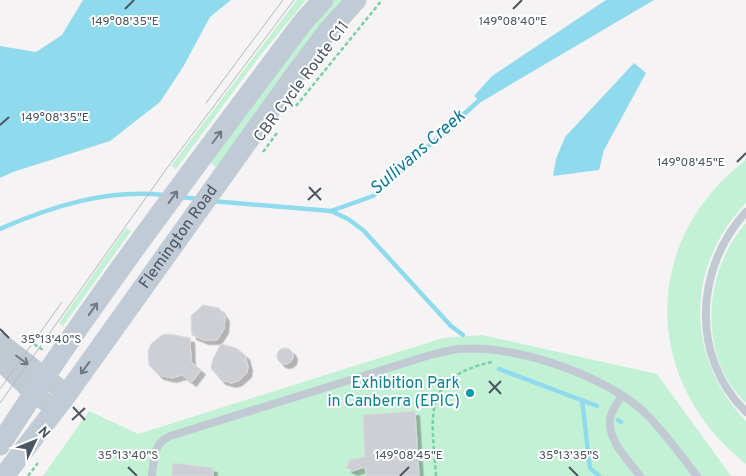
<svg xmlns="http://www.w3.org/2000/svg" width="746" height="476" font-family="Overpass,sans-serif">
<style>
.green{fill:#c3f1d5}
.water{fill:#90daee}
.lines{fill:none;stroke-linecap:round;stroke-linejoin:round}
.stream{stroke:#90daee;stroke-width:4.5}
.building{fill:#cdcfd5;stroke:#d7d9de;filter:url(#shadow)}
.path{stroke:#7ad0a6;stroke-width:2.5;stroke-dasharray:4 2.5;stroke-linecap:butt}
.service{stroke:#c1cad2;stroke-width:8}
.tertiary{stroke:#c1cad2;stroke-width:19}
.secondary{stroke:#c1cbd6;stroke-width:21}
.tram{stroke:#b5b8bd;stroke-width:1}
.oneway{stroke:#6e7984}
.oneway2{stroke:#6e7983}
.ticks{fill:none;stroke:#4a5661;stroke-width:2}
.culture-dot{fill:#0f9aa8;stroke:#fff;stroke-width:2}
.labels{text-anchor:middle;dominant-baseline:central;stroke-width:4;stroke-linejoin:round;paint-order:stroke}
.street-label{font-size:16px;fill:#4a5661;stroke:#fff}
.culture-label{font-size:16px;fill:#0d838f;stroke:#fff;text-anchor:end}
.water-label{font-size:18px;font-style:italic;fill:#0c7c9b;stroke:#fff}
.ticks-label{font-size:12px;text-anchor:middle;fill:#4a5661;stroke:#fff;stroke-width:4;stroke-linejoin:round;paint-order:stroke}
</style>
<defs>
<filter id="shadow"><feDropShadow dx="4.5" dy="4.5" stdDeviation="0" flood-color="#0004"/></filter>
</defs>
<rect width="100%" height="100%" fill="#f5f3f3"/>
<path class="green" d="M 297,0 L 306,0 L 259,57 L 176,169 L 171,166 Z
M 333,0 L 346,0 L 217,169 L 215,167 L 214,165 L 208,162 Z
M 746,160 L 746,203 C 685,266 685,358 746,421 L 746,464 C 642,382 640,241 746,160 Z
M 746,223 L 746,403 C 697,357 703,270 746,223 Z
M 126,228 L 131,231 L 63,326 L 59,323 Z
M 482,335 L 657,374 L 731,476 L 43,476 L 89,411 L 138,434 L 443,338 Z"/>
<path class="water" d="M 83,0 L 231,0 L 210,17 L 183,67 L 160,102 L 110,141 L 13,172 L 0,178 L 0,46 L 36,52 L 62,35 Z
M 606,0 L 654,0 L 481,102 L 474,96 L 492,76 Z
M 634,63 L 646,73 L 604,150 L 599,170 L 553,176 L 556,159 L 565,137 Z"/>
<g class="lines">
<path class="stream" d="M 180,197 L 199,199
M 212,201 L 331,211 L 373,196 L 483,97
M 331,211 L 348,219 L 363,230 L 451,326 L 463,335
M 0,229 C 52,206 107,189 164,195
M 499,369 L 597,406
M 582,400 L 590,468 L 599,476
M 618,420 L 621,422"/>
</g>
<path class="building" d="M 203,305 L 219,308 L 225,317 L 224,329 L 217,340 L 204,340 L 192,335 L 191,316 Z
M 169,334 L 190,338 L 191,362 L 201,370 L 192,382 L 182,375 L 172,378 L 159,375 L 149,365 L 148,351 L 151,344 L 162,335 Z
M 221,344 L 236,348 L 245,355 L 248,366 L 247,373 L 238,381 L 232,383 L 221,380 L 211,368 L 213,359 Z
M277 356a8 8 0 1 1 16 0a8 8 0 1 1-16 0Z
M 415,411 L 419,476 L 366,476 L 365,467 L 353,471 L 347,468 L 349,460 L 365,457 L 363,415 Z
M 173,463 L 213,468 L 213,476 L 172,476 Z"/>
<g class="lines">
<path class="path" d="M 296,106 L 382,0
M 263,152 L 277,133
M 24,340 L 25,338 L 43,350
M 28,476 L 38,463
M 436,476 C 432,416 420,378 492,362"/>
<path class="service" d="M 746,212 C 695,268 690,357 746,412
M 622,395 C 618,402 610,412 610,420 C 608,441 628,460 640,476
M 152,476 C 154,458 153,444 170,436 L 427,356 C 438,353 449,350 460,349 C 515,344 607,376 646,414 C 665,433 681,455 697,476"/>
<path class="tertiary" d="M 0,342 L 67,394
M 0,361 L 34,394 L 56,409"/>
<g class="secondary">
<path d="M 0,445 C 93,299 199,161 303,22 L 323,0"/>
<path id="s1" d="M 4,476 L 67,394 L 292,79 L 328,31 L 356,0"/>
</g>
<path class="tram" d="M 206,103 L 283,0
M 0,389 L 62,302
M 0,403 L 167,168 L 294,0"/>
</g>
<defs><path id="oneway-shaft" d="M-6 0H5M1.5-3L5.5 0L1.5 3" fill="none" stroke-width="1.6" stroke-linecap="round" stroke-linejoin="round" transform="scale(1.25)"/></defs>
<g class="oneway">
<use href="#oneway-shaft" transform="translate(217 137) rotate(-53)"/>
<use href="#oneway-shaft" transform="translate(173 197) rotate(-54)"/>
<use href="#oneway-shaft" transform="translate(93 309) rotate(-55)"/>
<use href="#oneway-shaft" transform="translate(85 368) rotate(126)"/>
</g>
<use class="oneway2" href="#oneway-shaft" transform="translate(22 360) rotate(37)"/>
<path class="ticks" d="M 125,9 L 134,0M 513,9 L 522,0M 0,125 L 9,117M 737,162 L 746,153M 309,187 L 321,200M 308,200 L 321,188M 0,329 L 9,338M 489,381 L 501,394M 489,393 L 501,381M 73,407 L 85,420M 72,420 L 85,408M 128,467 L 137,476M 569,467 L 578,476M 400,476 L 409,467"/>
<circle class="culture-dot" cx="470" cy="393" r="5"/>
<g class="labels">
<g class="street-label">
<text transform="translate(302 82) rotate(-53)">CBR Cycle Route C11</text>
<text stroke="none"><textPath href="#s1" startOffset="296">Flemington Road</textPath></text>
</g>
<g class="culture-label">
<text x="460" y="384">Exhibition Park<tspan x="460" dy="18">in Canberra (EPIC)</tspan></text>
</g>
<g class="water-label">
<text transform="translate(418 153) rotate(-41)">Sullivans Creek</text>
</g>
</g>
<g class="ticks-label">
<text x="125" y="25">149°08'35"E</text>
<text x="513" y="25">149°08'40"E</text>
<text x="55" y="121">149°08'35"E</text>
<text x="691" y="166">149°08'45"E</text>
<text x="51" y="343">35°13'40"S</text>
<text x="128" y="459">35°13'40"S</text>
<text x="569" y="459">35°13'35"S</text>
<text x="409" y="459">149°08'45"E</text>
</g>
<g transform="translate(35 441) rotate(47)" stroke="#ffffff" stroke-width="4" paint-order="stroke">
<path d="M0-4L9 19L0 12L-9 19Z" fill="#4a5661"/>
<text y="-8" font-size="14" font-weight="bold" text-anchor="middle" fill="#4a5661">N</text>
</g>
</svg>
